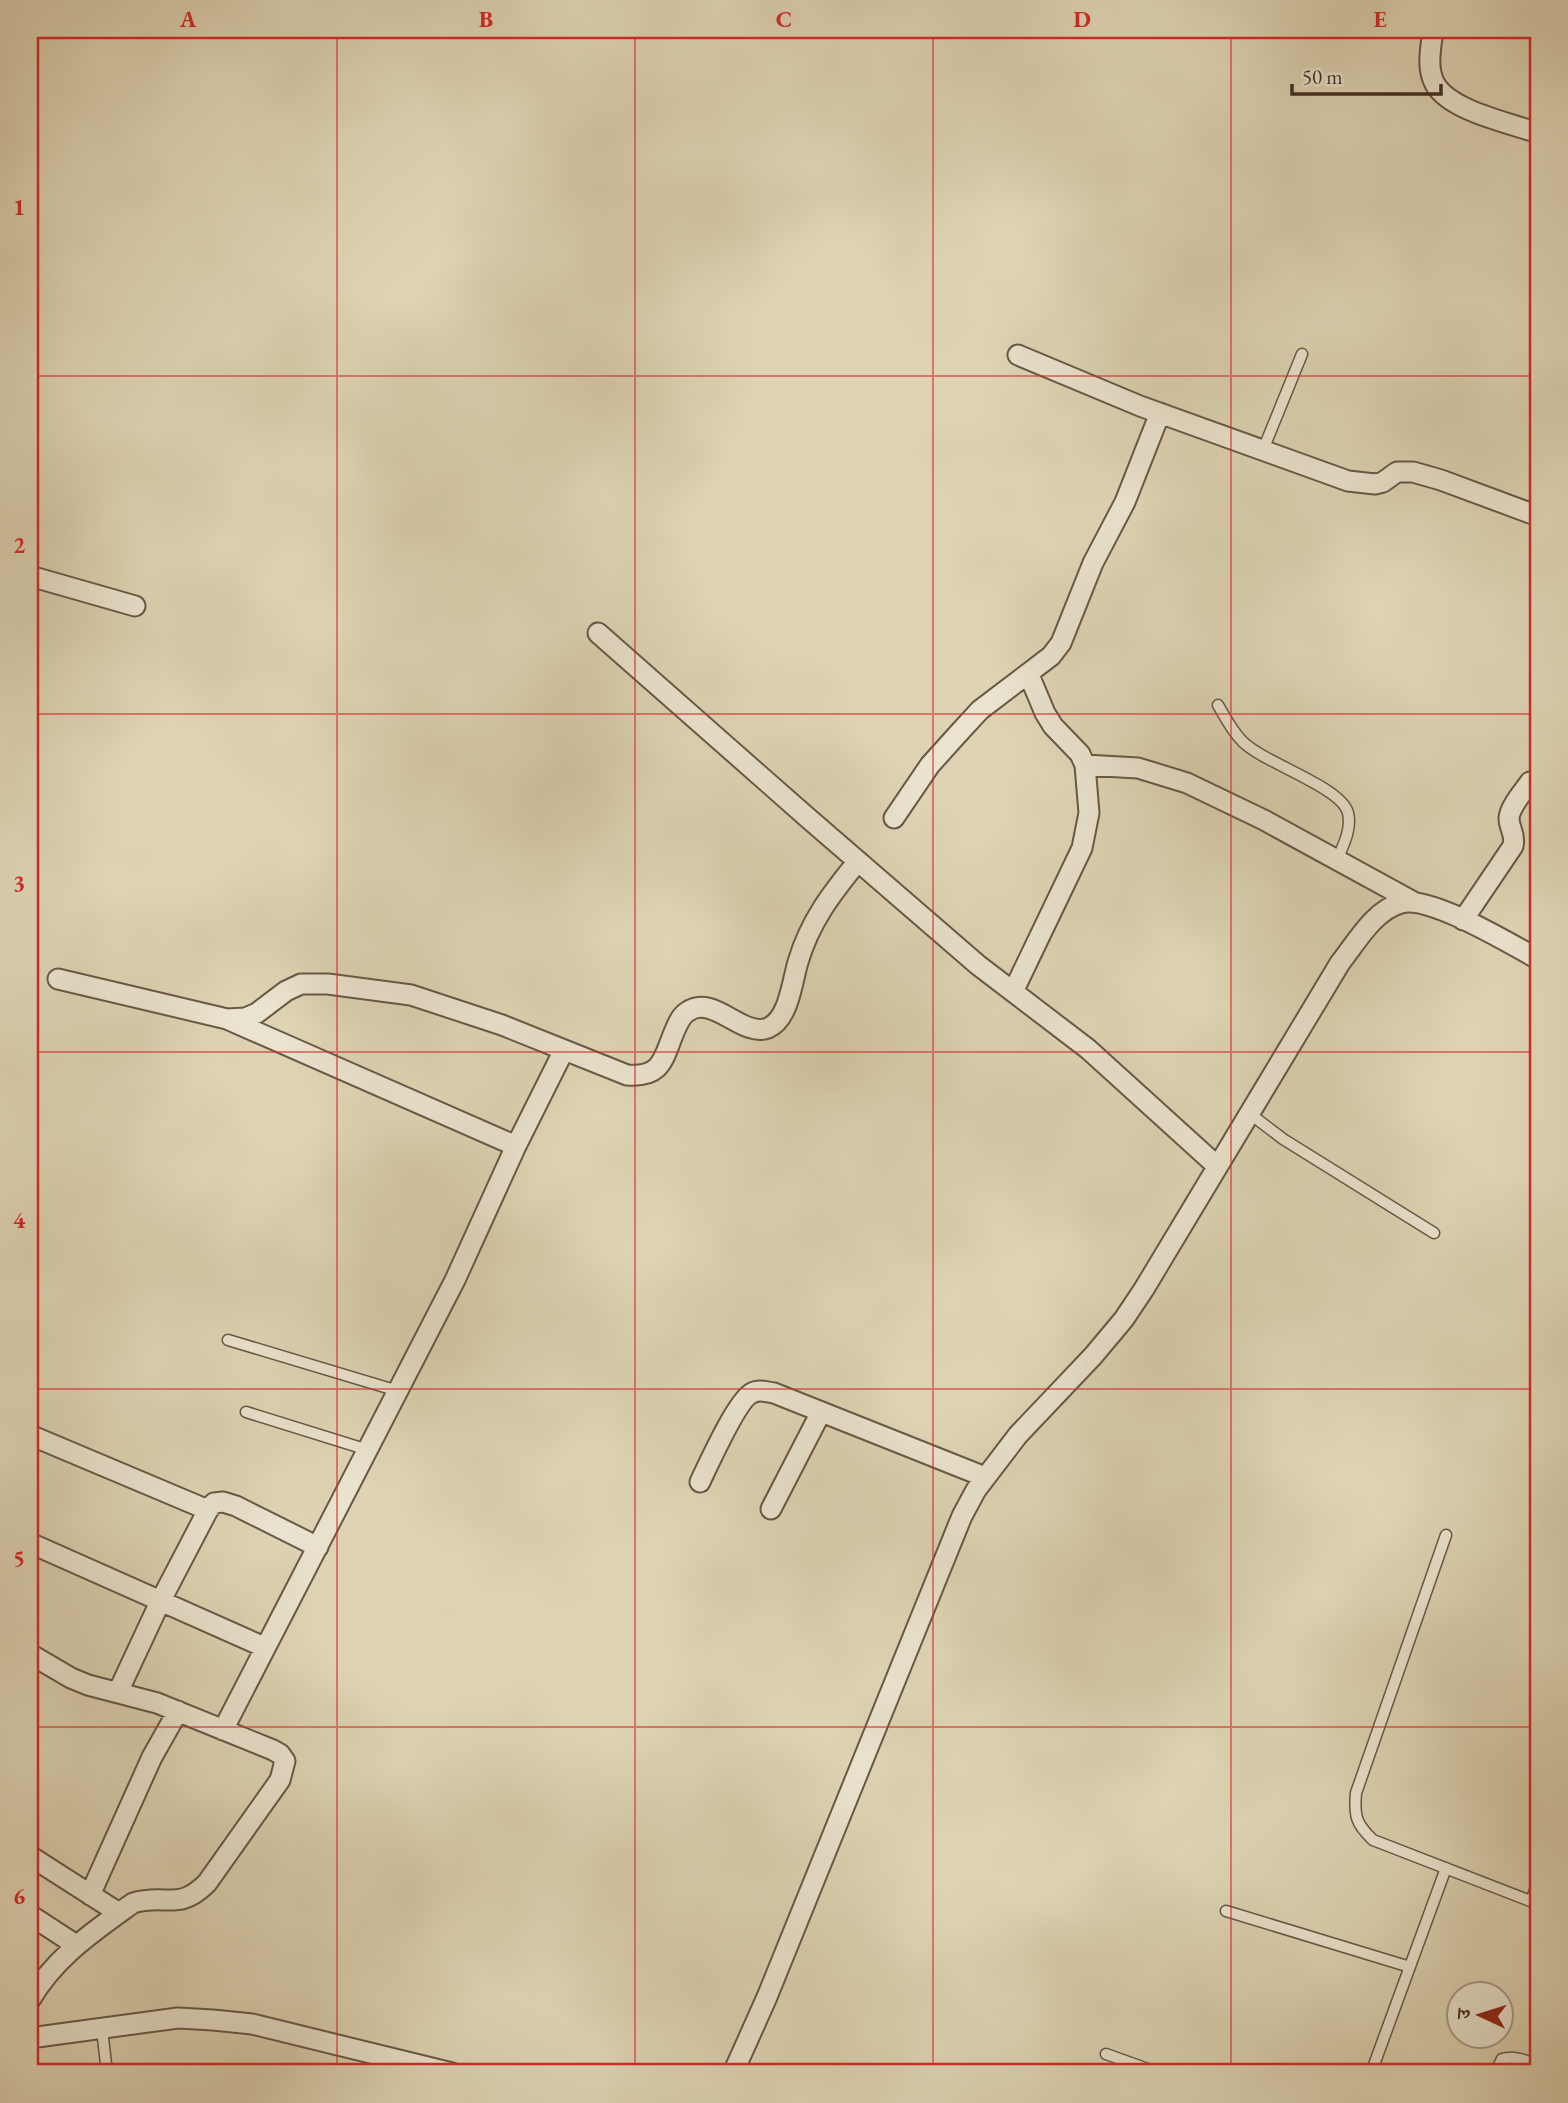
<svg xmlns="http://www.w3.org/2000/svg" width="1568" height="2103" font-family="'EB Garamond','Noto Serif Devanagari',serif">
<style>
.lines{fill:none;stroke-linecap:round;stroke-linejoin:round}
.service-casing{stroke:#685847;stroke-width:13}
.minor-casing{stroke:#685847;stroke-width:23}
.service{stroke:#eae3ce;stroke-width:10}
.minor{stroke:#eae3ce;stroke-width:19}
.grid{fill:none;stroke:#d62828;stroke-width:2;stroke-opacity:0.55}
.neatline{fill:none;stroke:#d62828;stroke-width:2.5}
.grid-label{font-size:23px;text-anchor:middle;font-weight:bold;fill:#d62828}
</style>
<rect width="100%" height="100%" fill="#ded4b4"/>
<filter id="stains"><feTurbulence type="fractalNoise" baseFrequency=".00286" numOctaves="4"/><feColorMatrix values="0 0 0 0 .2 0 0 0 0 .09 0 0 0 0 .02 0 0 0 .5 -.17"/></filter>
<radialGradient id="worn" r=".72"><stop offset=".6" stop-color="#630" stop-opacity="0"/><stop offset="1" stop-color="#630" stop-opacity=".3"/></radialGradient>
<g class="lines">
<defs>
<path id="service" d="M 1263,450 L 1302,354
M 1218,705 C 1225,717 1232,731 1242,741 C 1263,763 1342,787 1348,813 C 1352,829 1343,846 1337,860
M 1249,1113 L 1283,1139 L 1434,1233
M 228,1340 L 398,1391
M 246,1412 L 368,1450
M 1446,1535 L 1356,1793 C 1354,1816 1356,1824 1373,1840 L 1538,1904
M 1531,1901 L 1538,1882
M 1226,1911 L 1410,1967
M 102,2029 L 107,2073
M 1106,2054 L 1159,2073
M 1371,2073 L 1446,1868
M 1495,2073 L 1502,2059 C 1515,2055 1526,2061 1538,2065"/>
<path id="minor" d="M 1433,30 C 1431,47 1426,68 1435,84 C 1450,111 1510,123 1538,133
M 1018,355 L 1140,406 L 1348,481 L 1375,484 L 1383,482 L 1397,472 L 1413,472 L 1441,480 L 1538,516
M 30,576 L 135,606
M 598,633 L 808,818 L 978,965 L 1088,1049 L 1217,1166
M 1085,765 L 1138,768 L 1187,783 L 1264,820 L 1412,901
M 894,818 L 930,765 L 957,735 L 980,710 L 1051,656 L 1061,643 L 1093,563 L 1125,502 L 1160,413
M 1463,920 L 1513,846 C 1516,834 1509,829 1509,818 C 1510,806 1524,791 1530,782
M 58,979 L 227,1019 L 245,1018 L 257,1013 L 286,991 L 301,984 L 328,984 L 411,995 L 502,1025 L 627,1075 C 663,1078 663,1058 675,1030 C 678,1023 681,1016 687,1012 C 713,993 742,1038 768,1028 C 789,1019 792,982 798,962 C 810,921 832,893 858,861
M 1013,992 L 1082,848 L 1089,813 L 1085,765 L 1080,754 L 1053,726 L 1045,713 L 1029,675
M 229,1020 L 516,1146
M 30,1435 L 208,1510
M 700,1482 C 708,1465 738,1399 752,1393 C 759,1389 767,1392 774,1393 L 985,1477
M 771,1509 L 821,1412
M 30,1543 L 264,1647
M 30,1654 L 71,1678 L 88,1685 L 157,1703 L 273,1750 L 280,1754 L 285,1761 L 280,1780 L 207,1883 C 178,1912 166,1893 133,1903 C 93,1932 55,1957 30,2000
M 118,1692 L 160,1602 L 208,1510 L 214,1503 L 223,1502 L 236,1506 L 318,1547
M 223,1730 L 455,1280 L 516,1146 L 564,1050
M 30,1856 L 119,1913
M 90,1895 L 152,1757 L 178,1711
M 30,1915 L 76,1945
M 30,2038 L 178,2018 L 213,2020 L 252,2024 L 452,2073
M 733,2073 L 767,1997 L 962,1516 L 976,1490 L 1018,1435 L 1093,1356 L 1124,1319 L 1144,1289 L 1340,963 C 1356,943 1374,910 1401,903 C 1430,895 1510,944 1538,959"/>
</defs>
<use href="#service" class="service-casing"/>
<use href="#minor" class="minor-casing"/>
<use href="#service" class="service"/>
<use href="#minor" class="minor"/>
</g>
<path class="grid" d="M 337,30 L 337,2073M 635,30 L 635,2073M 933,30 L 933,2073M 1231,30 L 1231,2073M 30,376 L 1538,376M 30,714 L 1538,714M 30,1052 L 1538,1052M 30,1389 L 1538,1389M 30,1727 L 1538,1727"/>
<rect width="1568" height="2103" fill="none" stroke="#ded4b4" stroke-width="77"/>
<g transform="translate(1480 2015) rotate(274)"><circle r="33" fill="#eae3ce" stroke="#a69b8a" stroke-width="2"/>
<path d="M0-5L12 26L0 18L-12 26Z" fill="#8f2418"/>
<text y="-10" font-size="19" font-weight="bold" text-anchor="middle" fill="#402e23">उ</text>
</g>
<path d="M1292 84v10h149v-10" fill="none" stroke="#402e23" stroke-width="3.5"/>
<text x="1302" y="84" font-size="21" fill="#402e23" stroke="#eae3ce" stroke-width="5" paint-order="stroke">50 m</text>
<rect x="38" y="38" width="1492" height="2026" class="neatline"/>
<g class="grid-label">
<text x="188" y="27">A</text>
<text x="486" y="27">B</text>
<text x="784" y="27">C</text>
<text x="1082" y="27">D</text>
<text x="1380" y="27">E</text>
<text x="19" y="215">1</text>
<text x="19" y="553">2</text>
<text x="19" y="891">3</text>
<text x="19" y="1228">4</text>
<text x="19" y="1566">5</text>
<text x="19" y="1904">6</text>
</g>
<rect width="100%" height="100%" filter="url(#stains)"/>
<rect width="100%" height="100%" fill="url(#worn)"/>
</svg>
